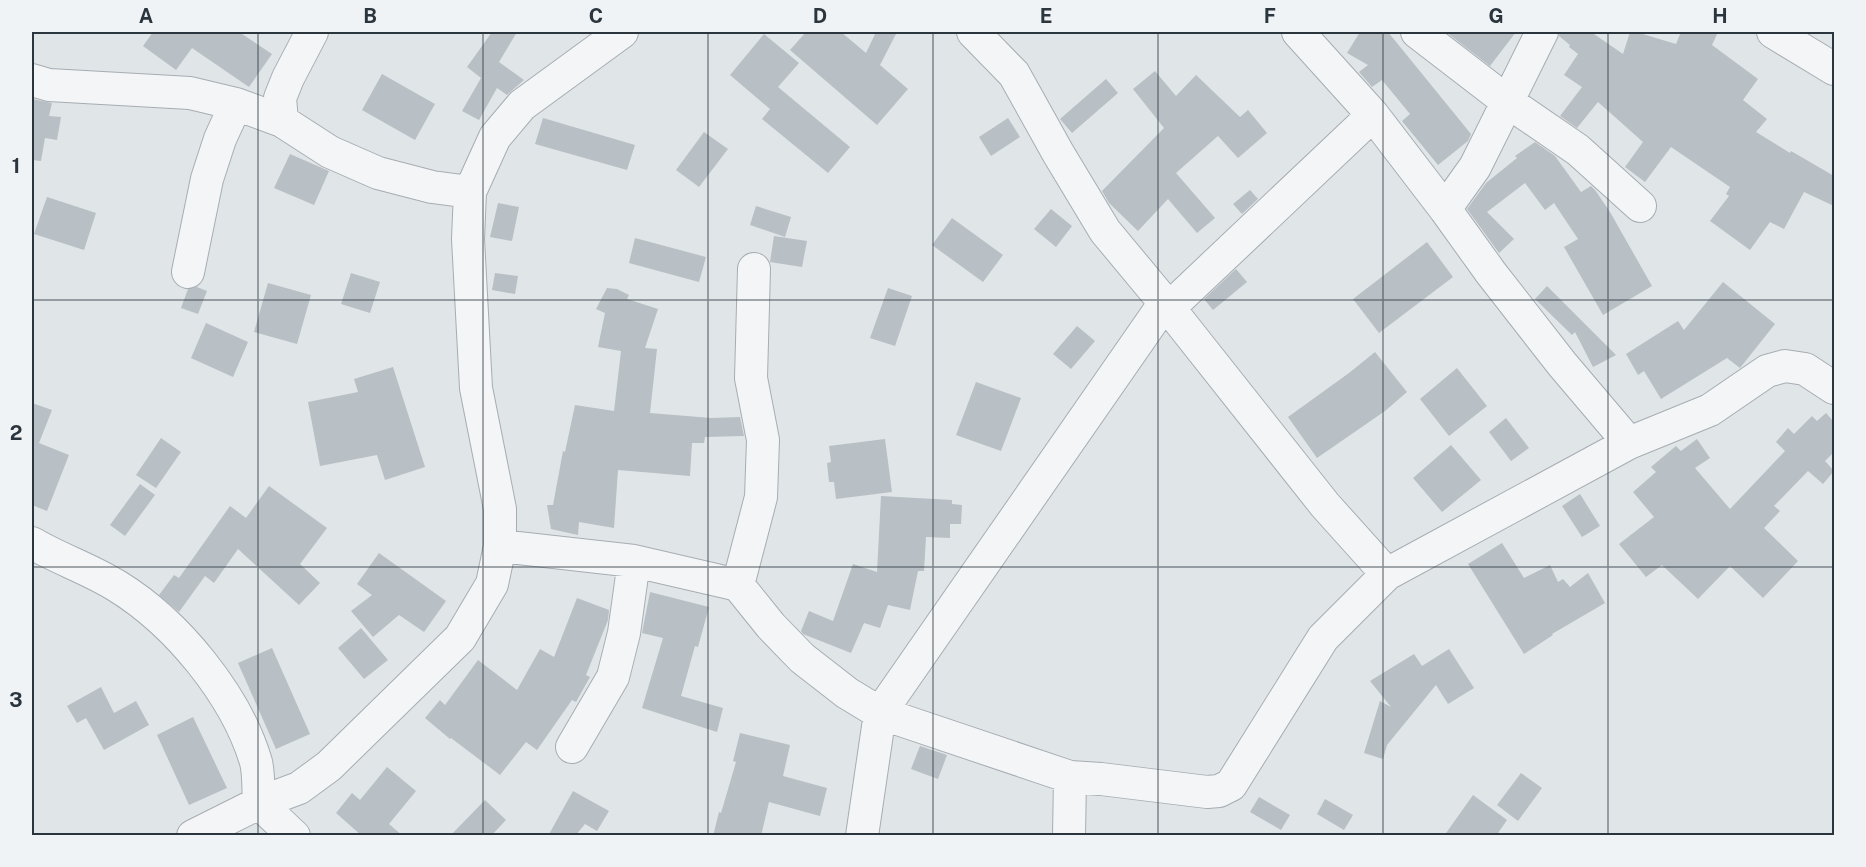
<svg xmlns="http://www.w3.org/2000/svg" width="1866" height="867" font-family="'Public Sans',sans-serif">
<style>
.building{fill:#b8bfc5}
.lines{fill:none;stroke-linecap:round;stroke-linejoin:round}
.minor-casing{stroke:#a6adb2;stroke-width:34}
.minor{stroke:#f3f5f7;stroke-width:32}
.grid{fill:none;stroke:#2a353e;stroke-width:1.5;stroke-opacity:0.55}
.neatline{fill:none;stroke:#2a353e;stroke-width:2}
.grid-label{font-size:20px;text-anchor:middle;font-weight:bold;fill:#2a353e}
</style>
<rect width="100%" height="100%" fill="#e0e5e8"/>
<path class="building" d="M 153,32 L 239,32 L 272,54 L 249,87 L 192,48 L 176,70 L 143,46 Z
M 492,32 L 517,32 L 499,62 L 524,80 L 507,95 L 497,88 L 479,120 L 462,111 L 481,78 L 467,67 Z
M 806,32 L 841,32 L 866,53 L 876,32 L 897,32 L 880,65 L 908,89 L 877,125 L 790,50 Z
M 1360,32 L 1388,32 L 1471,134 L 1468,141 L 1438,165 L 1402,121 L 1410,114 L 1382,80 L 1372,87 L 1359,72 L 1368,65 L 1347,53 Z
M 1446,32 L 1516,32 L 1490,66 Z
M 1560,32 L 1591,32 L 1623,54 L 1630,32 L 1636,32 L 1676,44 L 1681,32 L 1718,32 L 1712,45 L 1758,79 L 1743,100 L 1767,119 L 1756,132 L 1790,153 L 1791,151 L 1834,176 L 1834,206 L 1804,192 L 1784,229 L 1770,222 L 1750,250 L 1710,221 L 1729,196 L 1726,194 L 1730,187 L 1671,147 L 1645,182 L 1625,167 L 1643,142 L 1598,102 L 1577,128 L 1560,116 L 1582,87 L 1564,75 L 1578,54 L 1569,47 L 1570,45 L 1559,36 Z
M 764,34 L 799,63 L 778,87 L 850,147 L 828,173 L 762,119 L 770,109 L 730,75 Z
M 1155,71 L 1176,96 L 1196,75 L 1240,117 L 1248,110 L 1267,133 L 1238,158 L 1218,136 L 1176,173 L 1215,218 L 1197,233 L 1168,199 L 1138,231 L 1109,203 L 1102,191 L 1164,128 L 1133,89 Z
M 382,74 L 435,104 L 415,140 L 362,110 Z
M 1106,79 L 1118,93 L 1072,133 L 1060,119 Z
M 32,99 L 52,103 L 49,116 L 61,117 L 57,140 L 45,138 L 41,161 L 32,160 Z
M 543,118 L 635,145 L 627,170 L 535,144 Z
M 1008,118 L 1020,137 L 991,156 L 979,137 Z
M 704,132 L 728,149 L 699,187 L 676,170 Z
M 1535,142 L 1555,156 L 1581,192 L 1591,186 L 1595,190 L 1610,212 L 1652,286 L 1603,315 L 1564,247 L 1578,239 L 1554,203 L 1545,210 L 1525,183 L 1487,212 L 1514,239 L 1499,253 L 1467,209 L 1486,183 L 1517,158 L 1515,156 Z
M 290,154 L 329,171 L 314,205 L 274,188 Z
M 1250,190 L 1258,199 L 1242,214 L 1233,204 Z
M 47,197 L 96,213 L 84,250 L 34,234 Z
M 498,203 L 519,207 L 512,241 L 490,237 Z
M 756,206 L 791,217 L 785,237 L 750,225 Z
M 1051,209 L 1072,226 L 1056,247 L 1034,229 Z
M 952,218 L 1003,255 L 983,282 L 932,245 Z
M 774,236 L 807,241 L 802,267 L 770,262 Z
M 635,238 L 706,257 L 699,282 L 629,263 Z
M 1427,242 L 1453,277 L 1379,333 L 1353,299 Z
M 1236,269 L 1247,282 L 1213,310 L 1204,299 Z
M 351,273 L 380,282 L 370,313 L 341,304 Z
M 495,273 L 518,276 L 515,294 L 492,290 Z
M 1723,282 L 1775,324 L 1740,368 L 1727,358 L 1661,399 L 1644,371 L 1638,375 L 1626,354 L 1678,321 L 1684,330 Z
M 268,283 L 311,295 L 297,344 L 254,332 Z
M 1547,286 L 1616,355 L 1593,367 L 1575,332 L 1572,335 L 1535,299 Z
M 197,287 L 207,291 L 198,314 L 181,308 L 188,289 Z
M 607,288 L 617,289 L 629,295 L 627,299 L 658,309 L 645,348 L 657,349 L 650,413 L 711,418 L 740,417 L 744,436 L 705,437 L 704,443 L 692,443 L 690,476 L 618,470 L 614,528 L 579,522 L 578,535 L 551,529 L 547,505 L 553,505 L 563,451 L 565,452 L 575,405 L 614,411 L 621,351 L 598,347 L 605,313 L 596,309 Z
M 888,288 L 912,296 L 895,346 L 870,338 Z
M 206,323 L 248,342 L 233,377 L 191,358 Z
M 1077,326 L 1095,341 L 1071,369 L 1053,354 Z
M 1375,352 L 1407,392 L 1385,411 L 1317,458 L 1288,417 L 1349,373 Z
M 393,367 L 425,467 L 385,480 L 377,455 L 320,466 L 308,402 L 358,392 L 354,379 Z
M 1457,368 L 1487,406 L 1449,436 L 1420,399 Z
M 976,382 L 1021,398 L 1001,451 L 956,435 Z
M 32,403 L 52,410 L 39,443 L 69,455 L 47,511 L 32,505 Z
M 1826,413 L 1834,422 L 1834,452 L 1825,461 L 1834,471 L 1823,484 L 1808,471 L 1774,506 L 1780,511 L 1764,528 L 1798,561 L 1763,598 L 1730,566 L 1698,599 L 1662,565 L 1646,577 L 1619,544 L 1654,517 L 1633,492 L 1656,472 L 1651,467 L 1676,446 L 1681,451 L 1697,439 L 1710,458 L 1695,468 L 1730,509 L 1785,451 L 1776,442 L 1788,428 L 1794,434 L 1812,416 L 1817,421 Z
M 1506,418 L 1529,448 L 1511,461 L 1489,432 Z
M 161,438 L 181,452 L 156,488 L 136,475 Z
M 885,439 L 892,492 L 836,499 L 834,482 L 829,482 L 827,463 L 831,462 L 829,446 Z
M 1451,445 L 1481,480 L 1442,512 L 1413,478 Z
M 140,484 L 155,495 L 125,536 L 110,525 Z
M 269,486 L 327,528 L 300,564 L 320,583 L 299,605 L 238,549 L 214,583 L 205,576 L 179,612 L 159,595 L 174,575 L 179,578 L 230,506 L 246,518 Z
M 1580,494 L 1600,526 L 1582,537 L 1562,506 Z
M 881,496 L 952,500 L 952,504 L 962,505 L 961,524 L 950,524 L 950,538 L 926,537 L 924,571 L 918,571 L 910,610 L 888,605 L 880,628 L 864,623 L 851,653 L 803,634 L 801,631 L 809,611 L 833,621 L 853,564 L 877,572 Z
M 1502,543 L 1524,578 L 1550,565 L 1558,582 L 1563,579 L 1570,587 L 1588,573 L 1605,603 L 1552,634 L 1553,635 L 1524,654 L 1468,564 Z
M 379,553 L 446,601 L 424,632 L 399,615 L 373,637 L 351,611 L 372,595 L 357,584 Z
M 650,592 L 709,607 L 698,647 L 695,646 L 681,696 L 723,708 L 717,732 L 642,708 L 663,638 L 642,633 Z
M 577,598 L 609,610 L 608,620 L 586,675 L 590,677 L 576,702 L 572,700 L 537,750 L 526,742 L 500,775 L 451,738 L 450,739 L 425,718 L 440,700 L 445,705 L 478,660 L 517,690 L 540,649 L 554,657 Z
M 361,628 L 388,660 L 364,679 L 338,648 Z
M 272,648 L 310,734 L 276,749 L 238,663 Z
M 1449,649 L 1474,688 L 1448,704 L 1436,685 L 1387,745 L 1383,759 L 1364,753 L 1380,701 L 1391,707 L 1370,681 L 1414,654 L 1422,666 Z
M 101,687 L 114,713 L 136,701 L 149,725 L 104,750 L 86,718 L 77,723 L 67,706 Z
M 193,717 L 227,788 L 189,805 L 157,735 Z
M 740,733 L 790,745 L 783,776 L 827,788 L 820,816 L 769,802 L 761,836 L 713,836 L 719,812 L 721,813 L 736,762 L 733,761 Z
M 920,746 L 947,755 L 938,779 L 911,769 Z
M 387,767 L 416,791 L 389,824 L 403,836 L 362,836 L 336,813 L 352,793 L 360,800 Z
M 1521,773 L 1542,788 L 1518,821 L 1497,805 Z
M 573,791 L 609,811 L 597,831 L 585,824 L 575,836 L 548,836 Z
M 1473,795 L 1507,820 L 1496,836 L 1444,836 Z
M 1259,797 L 1290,815 L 1281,830 L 1250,812 Z
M 1325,799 L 1353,815 L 1344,830 L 1317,814 Z
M 485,800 L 506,820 L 491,836 L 450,836 Z"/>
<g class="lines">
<defs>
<path id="minor" d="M 973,32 L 1014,74 L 1058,153 L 1105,231 L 1169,308 L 1325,505 L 1387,574
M 1298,32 L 1373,115 L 1445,209 L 1491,273 L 1562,364 L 1629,443
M 1417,32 L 1508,102 L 1578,150 L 1640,206
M 1773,32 L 1834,69
M 32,80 L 49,85 L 190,93 L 236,104 L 282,121 L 330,152 L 378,173 L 432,187 L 470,192
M 282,121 L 280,98 L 288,78 L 312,32
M 1445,209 L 1475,167 L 1542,32
M 188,272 L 207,179 L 220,139 L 236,104
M 1169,308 L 1373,115
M 32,543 C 59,559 90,569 117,586 C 177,623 236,695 256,762 C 259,774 258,790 259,803 L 294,836
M 500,546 L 634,561 L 738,585 L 771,626 L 802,658 L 847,693 L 880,713 L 1070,777 L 1101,779 L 1207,792 L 1219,791 L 1231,785 L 1323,638 L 1387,574 L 1629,443 L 1710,410 L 1767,371 L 1785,366 L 1805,369 L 1834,388
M 738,585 L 761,497 L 763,440 L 751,378 L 754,269
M 572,747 L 613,677 L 624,633 L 634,561
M 193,836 L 259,803 L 299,788 L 329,766 L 460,638 L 492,584 L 500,546 L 500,509 L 476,388 L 468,239 L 470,192 L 495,137 L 522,105 L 622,32
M 862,836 L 880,713 L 1164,304
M 1069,836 L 1070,777"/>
</defs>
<use href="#minor" class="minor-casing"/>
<use href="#minor" class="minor"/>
</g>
<path class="grid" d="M 258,32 L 258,836M 483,32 L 483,836M 708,32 L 708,836M 933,32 L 933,836M 1158,32 L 1158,836M 1383,32 L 1383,836M 1608,32 L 1608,836M 32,300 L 1834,300M 32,567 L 1834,567"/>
<rect width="1866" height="867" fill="none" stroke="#f0f3f6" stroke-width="66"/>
<rect x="33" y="33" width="1800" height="801" class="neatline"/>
<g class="grid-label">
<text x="146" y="23">A</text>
<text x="370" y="23">B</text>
<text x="596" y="23">C</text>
<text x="820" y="23">D</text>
<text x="1046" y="23">E</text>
<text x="1270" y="23">F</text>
<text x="1496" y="23">G</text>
<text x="1720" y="23">H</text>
<text x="16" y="173">1</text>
<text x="16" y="440">2</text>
<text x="16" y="707">3</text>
</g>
</svg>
